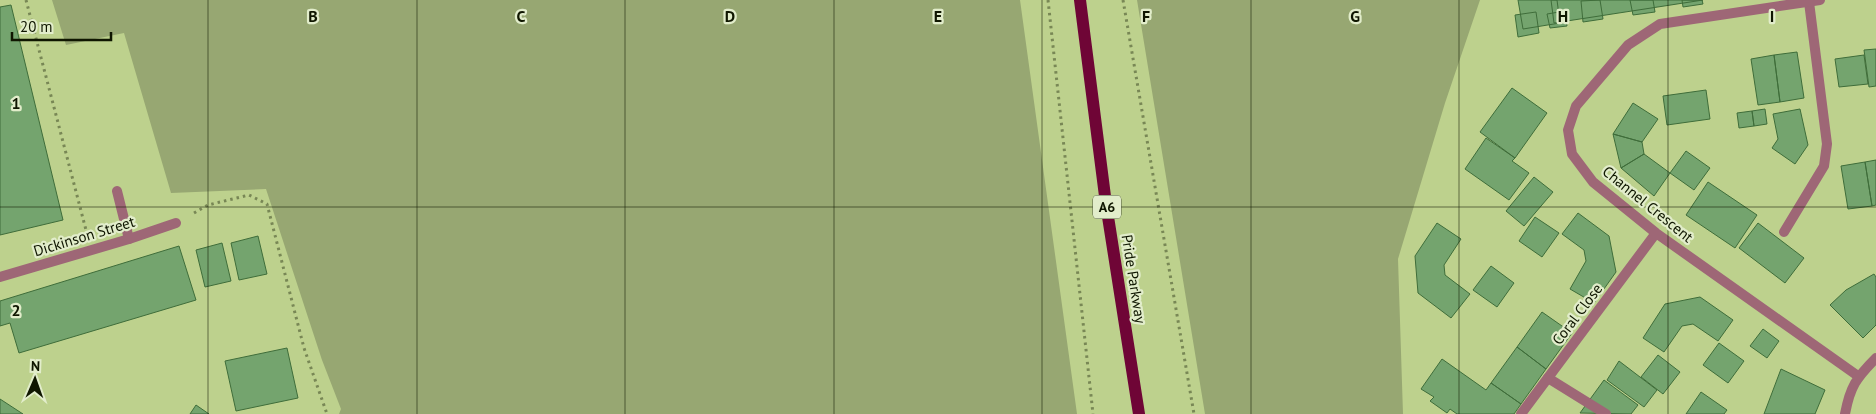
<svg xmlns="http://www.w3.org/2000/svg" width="1876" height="414" font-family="'PT Sans',sans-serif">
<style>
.green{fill:#97a772}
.building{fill:#74a46e;stroke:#3f6d3a}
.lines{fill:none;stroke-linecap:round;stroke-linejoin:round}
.path{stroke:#788755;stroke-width:3;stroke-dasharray:2.5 4;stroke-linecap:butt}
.service{stroke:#9e6776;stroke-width:10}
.minor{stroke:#9e6776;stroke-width:10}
.primary{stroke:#6f0536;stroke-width:12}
.grid{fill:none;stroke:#0f1600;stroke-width:1;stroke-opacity:0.55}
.labels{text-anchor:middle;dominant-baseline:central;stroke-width:4.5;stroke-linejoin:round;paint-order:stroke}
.shield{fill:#e2edcb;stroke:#4e563d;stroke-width:1}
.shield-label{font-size:14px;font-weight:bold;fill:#0f1600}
.street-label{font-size:15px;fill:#0f1600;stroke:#e2edcb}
.grid-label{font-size:16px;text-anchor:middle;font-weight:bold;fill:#0f1600;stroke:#e2edcb;stroke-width:4.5;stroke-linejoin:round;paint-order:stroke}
</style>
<rect width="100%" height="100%" fill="#bdd18d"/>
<path class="green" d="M 52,0 L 1020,0 L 1077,414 L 339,414 L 341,409 L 322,360 L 266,189 L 171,193 L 124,33 L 66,45 Z
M 1137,0 L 1480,0 L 1445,103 L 1398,259 L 1403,414 L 1205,414 Z"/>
<path class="building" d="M 1518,0 L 1557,0 L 1560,23 L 1523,29 Z
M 1551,0 L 1703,0 L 1554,23 Z
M 1600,0 L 1603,19 L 1583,22 L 1581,1 Z
M 1630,0 L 1653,0 L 1655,12 L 1633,15 Z
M 1682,0 L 1702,0 L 1703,4 L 1683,7 Z
M 11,5 L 63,220 L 0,235 L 0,7 Z
M 1565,11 L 1567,26 L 1550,28 L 1547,14 Z
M 1536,12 L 1539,33 L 1518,37 L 1515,15 Z
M 1876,49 L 1876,86 L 1869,87 L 1864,50 Z
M 1797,52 L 1804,98 L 1780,102 L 1774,55 Z
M 1774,55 L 1780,102 L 1758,105 L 1751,59 Z
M 1864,55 L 1868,84 L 1839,87 L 1835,59 Z
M 1512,88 L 1547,113 L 1515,158 L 1480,132 Z
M 1706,90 L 1710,119 L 1667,125 L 1663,96 Z
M 1633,103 L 1658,119 L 1642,142 L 1613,134 Z
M 1765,109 L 1767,124 L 1754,126 L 1752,111 Z
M 1800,109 L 1808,145 L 1795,164 L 1772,148 L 1778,139 L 1773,114 Z
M 1752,111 L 1754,126 L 1739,128 L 1737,113 Z
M 1613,134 L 1642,142 L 1644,154 L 1621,168 Z
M 1486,138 L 1515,158 L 1512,161 L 1529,173 L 1509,200 L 1465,169 Z
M 1686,151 L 1710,168 L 1694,190 L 1670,173 Z
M 1644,154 L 1670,173 L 1654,196 L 1621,168 Z
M 1876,160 L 1876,205 L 1872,206 L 1865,162 Z
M 1865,162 L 1872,206 L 1848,209 L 1841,166 Z
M 1534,177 L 1553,192 L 1524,226 L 1506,211 Z
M 1708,182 L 1757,215 L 1735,248 L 1686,215 Z
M 1578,213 L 1609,236 L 1616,272 L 1594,303 L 1570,289 L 1586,261 L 1584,250 L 1562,234 Z
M 1535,217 L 1559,233 L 1542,257 L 1519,241 Z
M 1437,223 L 1461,239 L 1444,265 L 1445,275 L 1470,294 L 1451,318 L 1418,293 L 1415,256 Z
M 1758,223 L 1804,258 L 1785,283 L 1739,248 Z
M 258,236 L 267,274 L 239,280 L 231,243 Z
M 222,243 L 231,281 L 205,287 L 196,250 Z
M 179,246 L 196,300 L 19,353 L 10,323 L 0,326 L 0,301 Z
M 1491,266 L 1514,283 L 1497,307 L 1473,290 Z
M 1874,274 L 1876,277 L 1876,325 L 1863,338 L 1830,305 L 1846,290 Z
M 1700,297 L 1733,320 L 1718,341 L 1693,324 L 1682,326 L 1664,352 L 1643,338 L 1665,304 Z
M 1542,312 L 1572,333 L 1546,369 L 1517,347 Z
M 1763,329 L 1779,341 L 1767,358 L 1750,346 Z
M 1719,343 L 1744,361 L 1728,383 L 1703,365 Z
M 1517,347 L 1546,369 L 1521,404 L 1491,383 Z
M 287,348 L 298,398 L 236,411 L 225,361 Z
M 1658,355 L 1680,372 L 1663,394 L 1641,377 Z
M 1442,359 L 1486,390 L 1491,383 L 1521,404 L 1514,414 L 1457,414 L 1450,409 L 1447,413 L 1430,401 L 1434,397 L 1421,389 Z
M 1619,361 L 1657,390 L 1644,407 L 1607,380 Z
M 1781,369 L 1825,390 L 1815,414 L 1764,414 Z
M 1604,380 L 1638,405 L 1631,414 L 1580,413 Z
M 1701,392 L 1727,410 L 1724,414 L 1686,414 Z
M 0,399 L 23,414 L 0,414 Z
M 196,405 L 209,414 L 190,414 Z"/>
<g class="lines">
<path class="path" d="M 26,0 L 86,230
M 1048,0 L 1093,414
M 1123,0 L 1194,414
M 194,213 L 208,205 L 249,195 L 267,204 L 304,348 L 327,414"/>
<path class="service" d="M 117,191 L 129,239
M 1784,232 L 1824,166 L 1827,144 L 1809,2
M 1548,378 L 1606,414"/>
<path class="minor" d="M 1820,0 L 1660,24 L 1628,45 L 1576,106 L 1568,130 L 1572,154 L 1593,182 L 1656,233 L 1858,376
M 0,277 L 129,239 L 176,223
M 1521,414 L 1656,233
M 1845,414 C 1850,387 1856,378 1876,358"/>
<path class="primary" d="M 1080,0 L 1106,204 L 1139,414"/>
</g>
<path class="grid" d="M 208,0 L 208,414M 417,0 L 417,414M 625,0 L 625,414M 834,0 L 834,414M 1042,0 L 1042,414M 1251,0 L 1251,414M 1459,0 L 1459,414M 1668,0 L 1668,414M 0,207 L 1876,207"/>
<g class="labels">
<rect class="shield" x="1093" y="195.5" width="28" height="23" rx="4"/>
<g class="shield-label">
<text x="1107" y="207">A6</text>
</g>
<g class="street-label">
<text transform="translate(1648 204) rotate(39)">Channel Crescent</text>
<text transform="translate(84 236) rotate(-17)">Dickinson Street</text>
<text transform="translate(1134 279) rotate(81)">Pride Parkway</text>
<text transform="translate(1577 314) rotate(-53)">Coral Close</text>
</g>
</g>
<g class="grid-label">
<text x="313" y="22">B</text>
<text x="521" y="22">C</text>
<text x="730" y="22">D</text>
<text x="938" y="22">E</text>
<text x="1146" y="22">F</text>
<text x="1355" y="22">G</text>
<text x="1563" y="22">H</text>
<text x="1772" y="22">I</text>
<text x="16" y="109">1</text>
<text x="16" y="316">2</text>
</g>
<g transform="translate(35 379) rotate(2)" stroke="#e2edcb" stroke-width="4" paint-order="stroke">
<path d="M0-4L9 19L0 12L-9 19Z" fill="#0f1600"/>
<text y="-8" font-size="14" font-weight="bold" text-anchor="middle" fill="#0f1600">N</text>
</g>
<path d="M12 32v8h99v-8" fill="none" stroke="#0f1600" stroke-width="2.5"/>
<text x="20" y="32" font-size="15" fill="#0f1600" stroke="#e2edcb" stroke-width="4" paint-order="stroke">20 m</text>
</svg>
